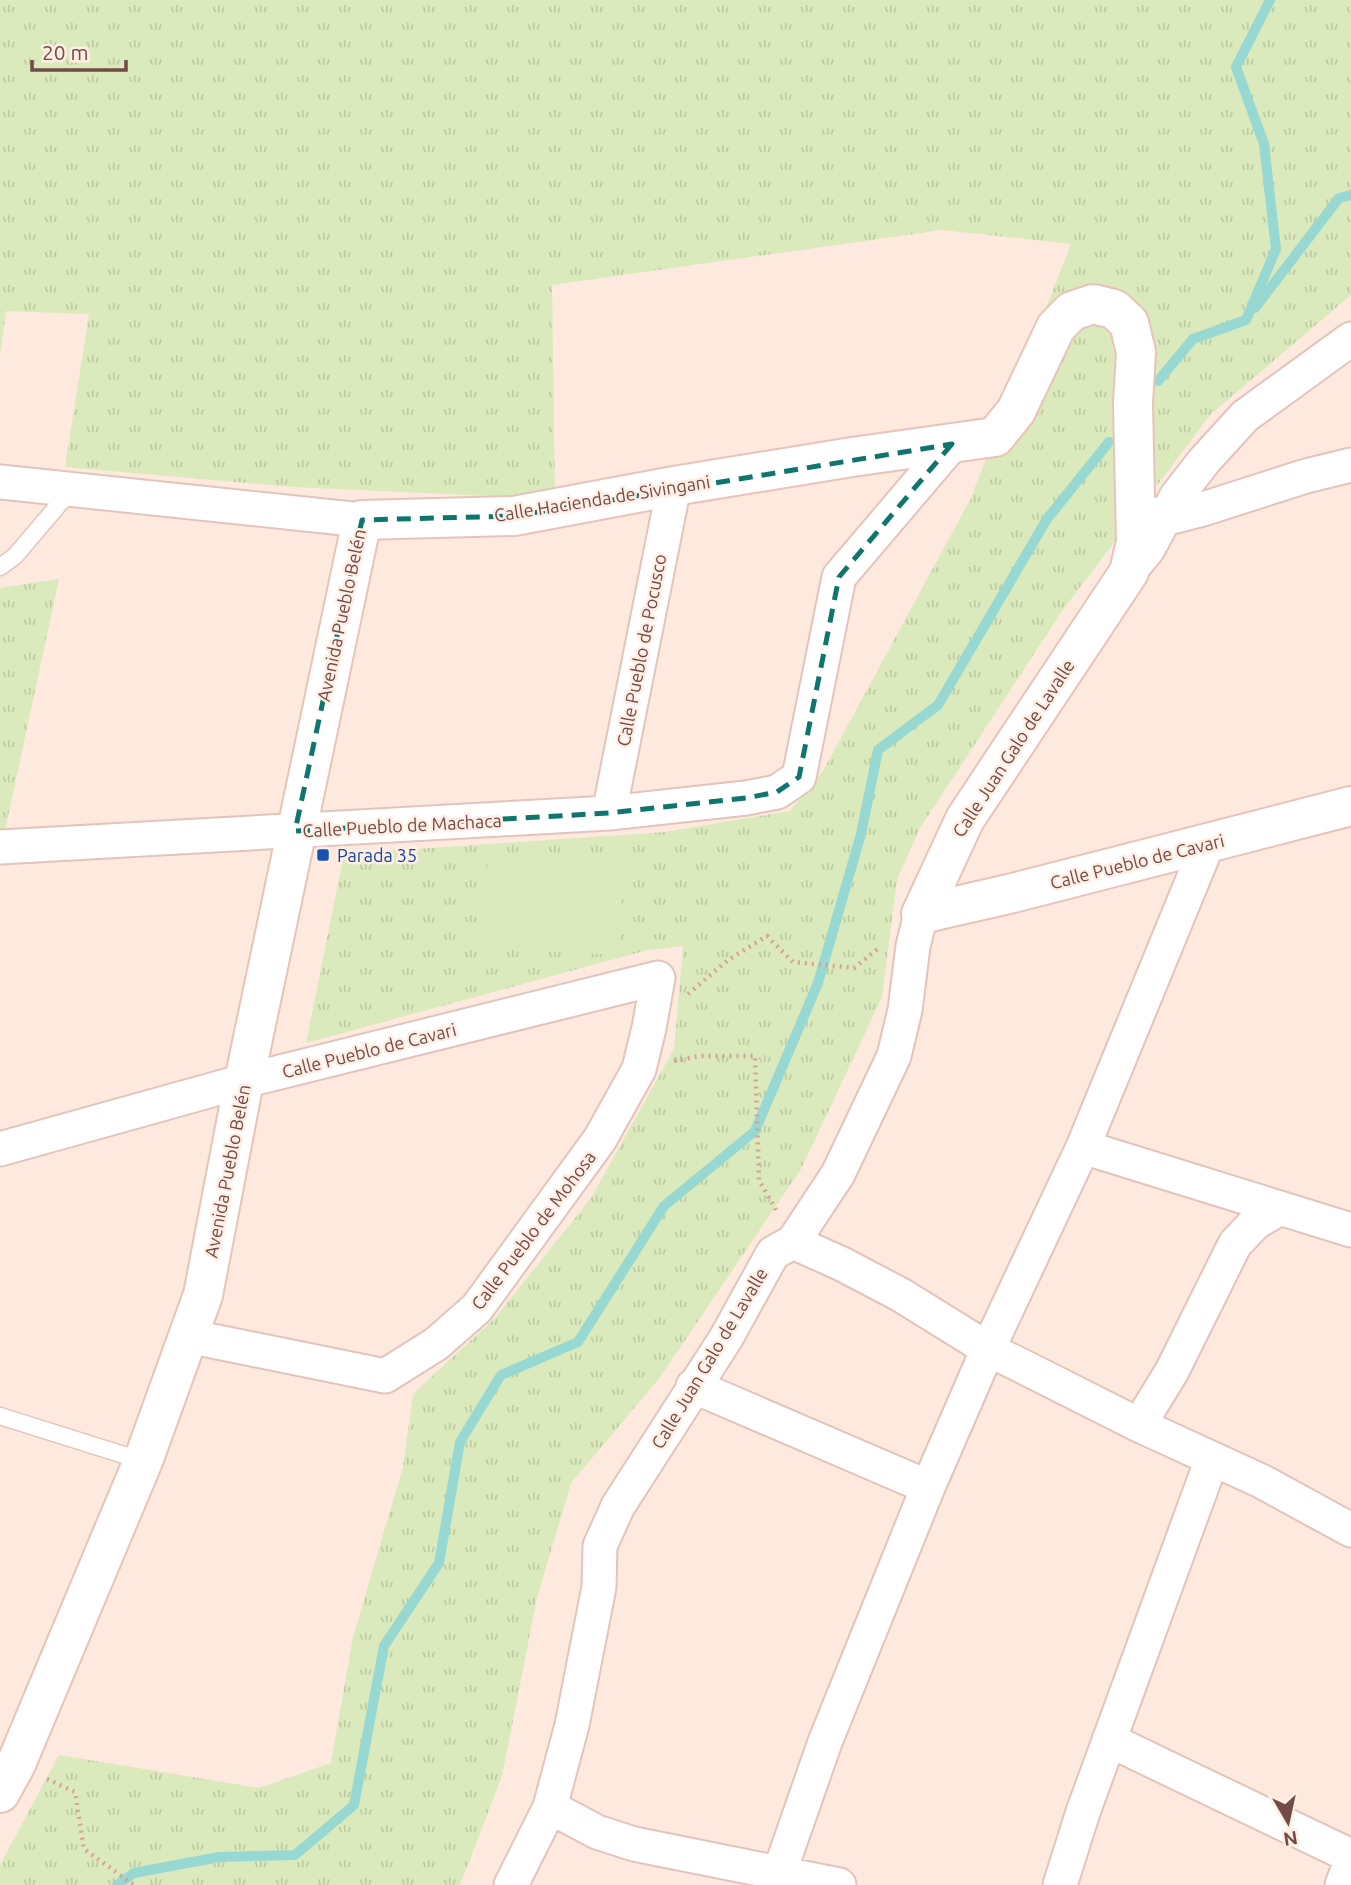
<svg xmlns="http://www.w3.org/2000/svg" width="1351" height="1885" font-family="Ubuntu,sans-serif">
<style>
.grass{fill:url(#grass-tufts)}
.pitch{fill:#daeabc}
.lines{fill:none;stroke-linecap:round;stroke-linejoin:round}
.stream{stroke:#98d8d2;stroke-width:10}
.lane-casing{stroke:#e3c4bc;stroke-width:19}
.street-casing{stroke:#e3c4bc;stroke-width:37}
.secondary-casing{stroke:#e8c3b9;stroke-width:42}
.path{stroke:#d7a198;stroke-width:4.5;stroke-dasharray:2 5;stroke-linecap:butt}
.lane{stroke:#fff;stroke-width:16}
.street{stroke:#fff;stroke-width:33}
.secondary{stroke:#fff;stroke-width:38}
.marked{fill:none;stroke:#0f766e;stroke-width:5;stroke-dasharray:14 9;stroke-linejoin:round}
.transit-dot{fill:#1a4fb4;stroke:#ffeee4;stroke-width:2.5}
.labels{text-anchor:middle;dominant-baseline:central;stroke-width:5;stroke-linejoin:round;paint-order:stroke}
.street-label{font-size:18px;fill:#734a45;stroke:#ffeee4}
.transit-label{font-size:18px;fill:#164399;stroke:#ffeee4;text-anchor:start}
</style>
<defs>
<pattern id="grass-tufts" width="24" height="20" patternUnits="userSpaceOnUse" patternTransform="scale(1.75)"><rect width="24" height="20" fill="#daeabc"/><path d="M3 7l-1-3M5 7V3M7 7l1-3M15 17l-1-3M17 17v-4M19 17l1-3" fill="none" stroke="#becaa3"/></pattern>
</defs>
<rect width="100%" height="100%" fill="#fde9dd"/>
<path class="grass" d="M 0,0 L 1351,0 L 1351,295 L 1211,414 L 1062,611 L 920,828 L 897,879 L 882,997 L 801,1169 L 658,1380 L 571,1483 L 537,1598 L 502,1776 L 460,1885 L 0,1885 L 0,1865 L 59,1755 L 259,1788 L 331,1763 L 353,1637 L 403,1467 L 413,1394 L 495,1318 L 591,1198 L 674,1049 L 683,946 L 648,950 L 306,1043 L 344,854 L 665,832 L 790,811 L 823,771 L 970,500 L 1071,244 L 942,230 L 552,285 L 555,499 L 294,487 L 65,467 L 89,314 L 6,311 L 0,355 Z
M 59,579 L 5,830 L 0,829 L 0,588 Z"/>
<path class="pitch" d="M 488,853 L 624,859 L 619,955 L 483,948 Z"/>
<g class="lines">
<path class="stream" d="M 1255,308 L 1339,198 L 1351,195
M 1158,381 L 1193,339 L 1246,320 L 1276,249 L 1264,144 L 1236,67 L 1270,0
M 117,1885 L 134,1873 L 219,1857 L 295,1855 L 354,1805 L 384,1646 L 439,1563 L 460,1442 L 501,1375 L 578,1342 L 664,1206 L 755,1131 L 818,983 L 861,834 L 878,750 L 938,705 L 1047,519 L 1109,442"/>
<defs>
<path id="lane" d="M 0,567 L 15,556 L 72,489
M 0,1416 L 143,1461"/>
<path id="street" d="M 0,482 L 362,520
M 1153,514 L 1164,519 L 1203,509 L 1306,476 L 1351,465
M 1129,572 L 1148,549 L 1176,497 L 1204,461 L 1245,416 L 1351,339
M 609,813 L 674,486
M 0,847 L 609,813 L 746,798 L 777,792 L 799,777 L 839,577 L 952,444
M 1083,1147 L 1351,1230
M 0,1149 L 244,1081 L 658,978 L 649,1028 L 639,1069 L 600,1139 L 477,1308 L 436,1344 L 385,1376 L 188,1336
M 793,1242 L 842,1264 L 901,1295 L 988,1349 L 1139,1425 L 1261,1481 L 1351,1530
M 693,1386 L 928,1487
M 1139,1425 L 1172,1371 L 1235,1244 L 1255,1223 L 1280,1208
M 1109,1740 L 1351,1856
M 550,1807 L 597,1832 L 634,1844 L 839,1885
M 511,1885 L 550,1807 L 572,1725 L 599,1587 L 600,1546 L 618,1506 L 726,1338 L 773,1253 L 793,1242 L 838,1174 L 894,1056 L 905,1010 L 913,946 L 921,914
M 775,1885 L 825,1742 L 928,1487 L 988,1349 L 1083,1147 L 1208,843
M 1060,1885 L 1083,1812 L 1212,1459
M 1342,1885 L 1351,1861"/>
<path id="secondary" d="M 921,914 L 1013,893 L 1351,806
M 0,1793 L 16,1764 L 143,1461 L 203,1295 L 244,1081 L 362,520 L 514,516 L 674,486 L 852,457 L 995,437 L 1016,411 L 1056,327 L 1072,311 L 1093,304 L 1114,309 L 1129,323 L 1136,352 L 1133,403 L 1136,542 L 1129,572 L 965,819 L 921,914"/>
</defs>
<use href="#lane" class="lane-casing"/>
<use href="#street" class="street-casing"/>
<use href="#secondary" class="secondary-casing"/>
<path class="path" d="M 688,994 L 728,960 L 767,936 L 793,962 L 854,968 L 880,947
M 674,1061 L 700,1056 L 755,1056 L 759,1180 L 776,1210
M 47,1779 L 75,1792 L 84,1849 L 134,1885"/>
<use href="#lane" class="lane"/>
<use href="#street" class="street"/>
<use href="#secondary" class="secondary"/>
</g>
<path class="marked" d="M 952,444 L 839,577 L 799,777 L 777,792 L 746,798 L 609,813 L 295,831 L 362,520 L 514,516 Z"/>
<rect class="transit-dot" x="316" y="848" width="14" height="14" rx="3.5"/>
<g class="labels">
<g class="street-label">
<text transform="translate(602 498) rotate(-9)">Calle Hacienda de Sivingani</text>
<text transform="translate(341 615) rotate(-78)">Avenida Pueblo Belén</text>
<text transform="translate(641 650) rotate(-79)">Calle Pueblo de Pocusco</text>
<text transform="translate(1013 748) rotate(-57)">Calle Juan Galo de Lavalle</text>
<text transform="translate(402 825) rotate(-3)">Calle Pueblo de Machaca</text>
<text transform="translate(1137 861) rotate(-14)">Calle Pueblo de Cavari</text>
<text transform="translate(369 1050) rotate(-14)">Calle Pueblo de Cavari</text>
<text transform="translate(227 1171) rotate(-79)">Avenida Pueblo Belén</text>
<text transform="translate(533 1230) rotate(-53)">Calle Pueblo de Mohosa</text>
<text transform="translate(709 1358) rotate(-59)">Calle Juan Galo de Lavalle</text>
</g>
<g class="transit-label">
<text x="337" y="855">Parada 35</text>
</g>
</g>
<g transform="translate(1288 1822) rotate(171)" stroke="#ffeee4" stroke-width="5" paint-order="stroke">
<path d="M0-5L12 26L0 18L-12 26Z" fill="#734a45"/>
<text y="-10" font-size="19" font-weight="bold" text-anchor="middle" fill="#734a45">N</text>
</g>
<path d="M32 60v10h94v-10" fill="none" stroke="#734a45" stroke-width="3.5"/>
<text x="42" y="60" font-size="21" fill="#734a45" stroke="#ffeee4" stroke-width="5" paint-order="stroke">20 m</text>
</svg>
